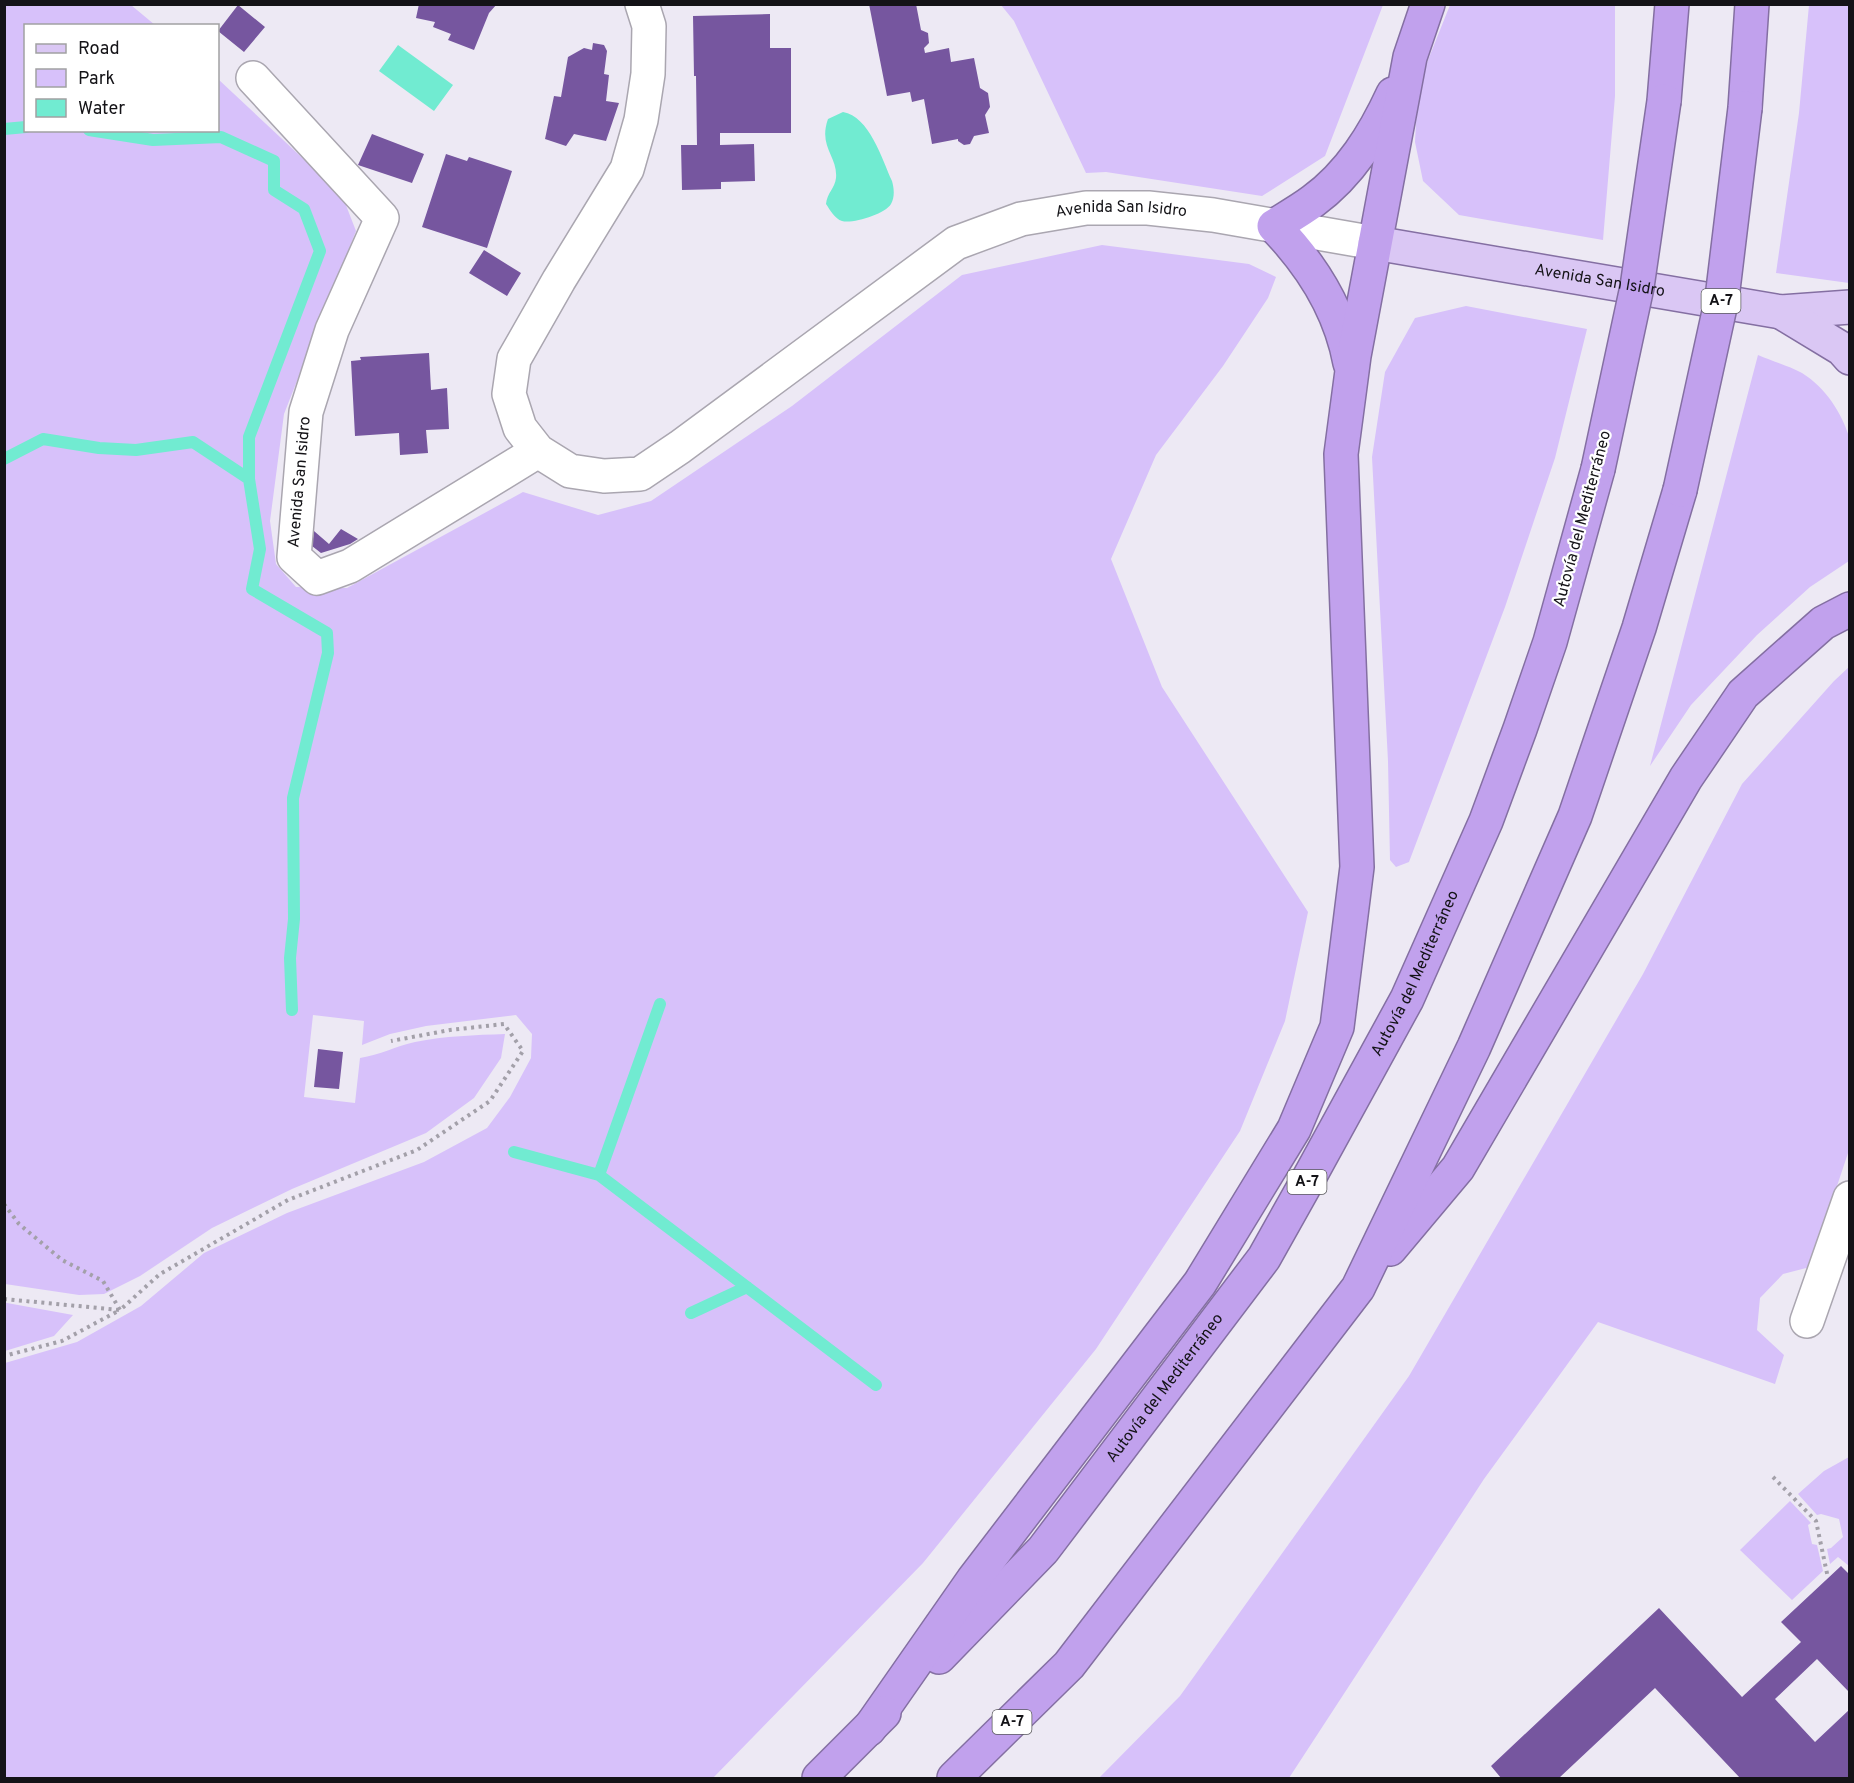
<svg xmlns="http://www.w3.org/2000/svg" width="1854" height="1783" font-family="Overpass,sans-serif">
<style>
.green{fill:#d7c1fa}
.water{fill:#71ebd1}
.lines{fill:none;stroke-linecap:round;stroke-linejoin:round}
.stream{stroke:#71ebd1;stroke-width:12}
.building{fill:#76569f}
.minor-casing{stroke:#aaa6b0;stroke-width:36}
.major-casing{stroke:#846fa2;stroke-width:36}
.highway-casing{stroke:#846fa2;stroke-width:36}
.path{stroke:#a3a0a9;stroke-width:4;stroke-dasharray:3 4.5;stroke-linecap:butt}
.minor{stroke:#fff;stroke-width:33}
.major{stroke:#dac7f4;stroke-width:33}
.highway{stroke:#c1a1ed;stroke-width:33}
.highway-bridge-casing{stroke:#846fa2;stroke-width:36;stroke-linecap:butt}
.highway-bridge{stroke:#c1a1ed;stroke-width:33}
.labels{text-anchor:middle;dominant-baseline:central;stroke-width:4.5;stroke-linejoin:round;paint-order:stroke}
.shield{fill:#fff;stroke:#5a5a5d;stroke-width:1.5}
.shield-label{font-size:15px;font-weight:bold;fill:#141317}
.street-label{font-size:16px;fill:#141317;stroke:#fff}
</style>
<rect width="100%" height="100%" fill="#ede9f4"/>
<path class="green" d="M 5,5 L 131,5 L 155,25 L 26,26 L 26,130 L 218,130 L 218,79 L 342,195 L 356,231 L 284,414 L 270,521 L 276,564 L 296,587 L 347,588 L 523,492 L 598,515 L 651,501 L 792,406 L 962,275 L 1102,245 L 1249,264 L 1276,277 L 1268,298 L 1223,366 L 1156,455 L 1111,559 L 1162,687 L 1308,912 L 1285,1021 L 1240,1131 L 1096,1349 L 923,1563 L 713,1778 L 5,1778 L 5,1363 L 77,1342 L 141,1306 L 204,1253 L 287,1213 L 424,1162 L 487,1128 L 510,1097 L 531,1058 L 532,1034 L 516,1015 L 426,1026 L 390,1034 L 362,1045 L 364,1021 L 313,1015 L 304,1097 L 355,1103 L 360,1058 C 380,1055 396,1046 415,1042 C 445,1036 475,1035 505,1034 L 501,1058 L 474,1098 L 426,1133 L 292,1189 L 212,1228 L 140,1276 L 104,1294 L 79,1295 L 5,1284 Z
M 1001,5 L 1383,5 L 1325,156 L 1262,196 L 1106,172 L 1086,173 L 1014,21 Z
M 1450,5 L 1615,5 L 1615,96 L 1603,240 L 1459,215 L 1423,181 L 1415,142 L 1418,85 Z
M 1809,5 L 1849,5 L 1849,283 L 1776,273 L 1799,113 Z
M 1466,306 L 1587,329 L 1555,458 L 1505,607 L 1409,862 L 1396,867 L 1390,860 L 1388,761 L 1372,457 L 1385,372 L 1415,318 Z
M 1758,355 C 1772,361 1789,366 1802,373 C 1826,388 1842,413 1850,440 L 1849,561 L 1810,587 L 1757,635 L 1691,705 L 1650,766 Z
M 1849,667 L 1849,1150 L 1810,1267 L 1783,1274 L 1760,1298 L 1757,1330 L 1784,1355 L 1775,1384 L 1598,1322 L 1484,1479 L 1289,1778 L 1099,1778 L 1180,1696 L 1409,1376 L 1643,974 L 1742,784 L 1834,681 Z
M 5,1302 L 7,1303 L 73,1315 L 54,1336 L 5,1351 Z
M 1849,1457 L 1849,1566 L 1838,1557 L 1830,1564 L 1827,1549 L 1831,1548 L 1843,1537 L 1839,1519 L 1821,1514 L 1817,1515 L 1798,1494 L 1824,1471 Z
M 1790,1501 L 1811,1523 L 1808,1525 L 1812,1544 L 1817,1545 L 1823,1571 L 1792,1600 L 1740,1550 Z"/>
<path class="water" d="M 398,45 L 453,85 L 434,111 L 379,71 Z
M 843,112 C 869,116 882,159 892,181 C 894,188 895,197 891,204 C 885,214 853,224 842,221 C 835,219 830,210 826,204 C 827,193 835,188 836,178 C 838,156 818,147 828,119 Z"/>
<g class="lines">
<path class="stream" d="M 4,129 L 26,127
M 89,130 L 153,140 L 221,137 L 274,161 L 274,190 L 304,209 L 320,251 L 249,437 L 249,479 L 260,549 L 252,589 L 327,633 L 328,653 L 293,798 L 294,919 L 290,958 L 292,1010
M 4,459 L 43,439 L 99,448 L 136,450 L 193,442 L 249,479
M 514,1152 L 599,1175 L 876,1385
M 599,1175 L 660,1004
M 691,1313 L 747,1287"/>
</g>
<path class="building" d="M 419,4 L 497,4 L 489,13 L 474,50 L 448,40 L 451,34 L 433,27 L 435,22 L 416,18 Z
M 869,4 L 916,4 L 921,30 L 928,33 L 929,43 L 924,48 L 925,53 L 949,48 L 951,62 L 974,58 L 980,88 L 988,93 L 990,107 L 985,115 L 989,133 L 974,136 L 970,144 L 964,145 L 958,141 L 958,139 L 932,144 L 924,99 L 912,102 L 910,92 L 887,96 Z
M 238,5 L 265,27 L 244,52 L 218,31 Z
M 770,14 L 770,48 L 791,48 L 791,133 L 720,133 L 720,145 L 754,144 L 755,181 L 721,182 L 721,189 L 682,190 L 681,145 L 697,145 L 696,76 L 694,76 L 693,16 Z
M 593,43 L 604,45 L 607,51 L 604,74 L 609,75 L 606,101 L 619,103 L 606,141 L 574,134 L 566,146 L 545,139 L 554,96 L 561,97 L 568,57 L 584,48 L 592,50 Z
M 372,134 L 424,154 L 412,183 L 358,165 Z
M 446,154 L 467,161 L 469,157 L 512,171 L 487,248 L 422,227 Z
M 484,250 L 521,273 L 507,296 L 469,273 Z
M 429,353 L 431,390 L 447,388 L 449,429 L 426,430 L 428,453 L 400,455 L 399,433 L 355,436 L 351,361 L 361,360 L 360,357 Z
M 341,529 L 358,539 L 350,544 L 321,553 L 312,546 L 314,531 L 329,544 Z
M 318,1049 L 343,1052 L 339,1089 L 314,1087 Z
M 1841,1566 L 1850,1575 L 1850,1693 L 1817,1659 L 1775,1699 L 1815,1742 L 1850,1709 L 1850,1778 L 1740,1778 L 1655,1688 L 1559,1778 L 1501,1778 L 1491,1766 L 1659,1608 L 1742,1697 L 1801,1642 L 1781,1622 Z"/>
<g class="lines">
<defs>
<g id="minor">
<path id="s1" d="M 642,4 L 649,26 L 648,74 L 641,120 L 627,169 L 559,280 L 514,359 L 509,394 L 520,428 L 538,451 L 570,471 L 604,476 L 640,474 L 680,447 L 956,243 L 1021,219 L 1086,208 L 1148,208 L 1213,215 L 1375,243"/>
<path d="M 253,78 L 382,218 L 332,330 L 306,412 L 294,557 L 317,578 L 350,566 L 538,451"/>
<path d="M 1807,1321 L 1850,1198"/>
</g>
<g id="major">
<path id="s2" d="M 1375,243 L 1781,312 L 1850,307"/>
<path d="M 1781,312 L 1842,349 L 1850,358"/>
</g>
<g id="highway">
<path d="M 1664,101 L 1672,4"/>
<path d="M 1745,108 L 1752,4"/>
<path d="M 1350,363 C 1340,309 1312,265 1274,226 C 1287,218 1301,210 1313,201 C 1350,174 1374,135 1393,94"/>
<path d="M 1390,1249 L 1458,1168 L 1686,778 L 1743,694 L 1823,623 L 1850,609"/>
<path id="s3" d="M 939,1657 L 1043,1550 L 1264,1258 L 1310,1176 L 1407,999 L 1486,821 L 1520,729 L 1550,642 L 1598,469"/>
<path d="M 869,1729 L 973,1580 L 1200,1283 L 1294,1129 L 1337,1027 L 1357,867 L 1341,454 L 1354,356 L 1410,57 L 1428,4"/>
<path d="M 819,1778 L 884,1713"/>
<path d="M 954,1778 L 1069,1665 L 1358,1288 L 1474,1047 L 1575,816 L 1639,628 L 1680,490"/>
</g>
</defs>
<use href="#minor" class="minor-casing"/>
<use href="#major" class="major-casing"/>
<use href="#highway" class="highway-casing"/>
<path class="path" d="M 4,1204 L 19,1224 L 62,1260 L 103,1281 L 120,1310 L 62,1341 L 4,1356
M 4,1299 L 120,1310 L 160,1274 L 288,1200 L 417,1150 L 490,1101 L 523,1051 L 504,1024 L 450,1030 L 391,1041
M 1773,1477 L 1816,1521 L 1828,1578"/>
<use href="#minor" class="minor"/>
<use href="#major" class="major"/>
<use href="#highway" class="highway"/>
<defs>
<path id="highway-bridge" d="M 1598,469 L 1637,287 L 1664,101
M 1680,490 L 1722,298 L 1745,108"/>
</defs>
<use href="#highway-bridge" class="highway-bridge-casing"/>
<use href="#highway-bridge" class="highway-bridge"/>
</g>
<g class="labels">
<g class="shield">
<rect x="1701.5" y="289" width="39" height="24" rx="4.5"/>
<rect x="1287.5" y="1170" width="39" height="24" rx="4.5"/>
<rect x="992.5" y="1710" width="39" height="24" rx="4.5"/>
</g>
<g class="shield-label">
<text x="1721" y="301">A-7</text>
<text x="1307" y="1182">A-7</text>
<text x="1012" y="1722">A-7</text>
</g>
<g class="street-label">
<text stroke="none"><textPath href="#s1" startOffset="1160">Avenida San Isidro</textPath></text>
<text stroke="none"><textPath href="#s2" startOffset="228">Avenida San Isidro</textPath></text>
<text transform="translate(300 482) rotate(-85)">Avenida San Isidro</text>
<text transform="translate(1583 519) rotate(-75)">Autovía del Mediterráneo</text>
<text stroke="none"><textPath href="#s3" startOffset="838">Autovía del Mediterráneo</textPath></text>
<text stroke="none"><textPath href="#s3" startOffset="352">Autovía del Mediterráneo</textPath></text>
</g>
</g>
<rect width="1854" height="1783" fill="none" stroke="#141317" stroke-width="12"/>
<rect x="24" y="24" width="195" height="108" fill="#ffffff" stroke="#a1a1a2" stroke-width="1.5"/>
<rect x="36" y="44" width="30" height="9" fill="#dac7f4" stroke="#a1a1a2" stroke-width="1.5"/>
<text x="78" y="54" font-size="18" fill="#141317">Road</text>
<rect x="36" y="69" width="30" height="18" fill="#d7c1fa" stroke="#a1a1a2" stroke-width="1.5"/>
<text x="78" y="84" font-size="18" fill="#141317">Park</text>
<rect x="36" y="99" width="30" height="18" fill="#71ebd1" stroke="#a1a1a2" stroke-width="1.5"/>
<text x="78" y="114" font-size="18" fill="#141317">Water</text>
</svg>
